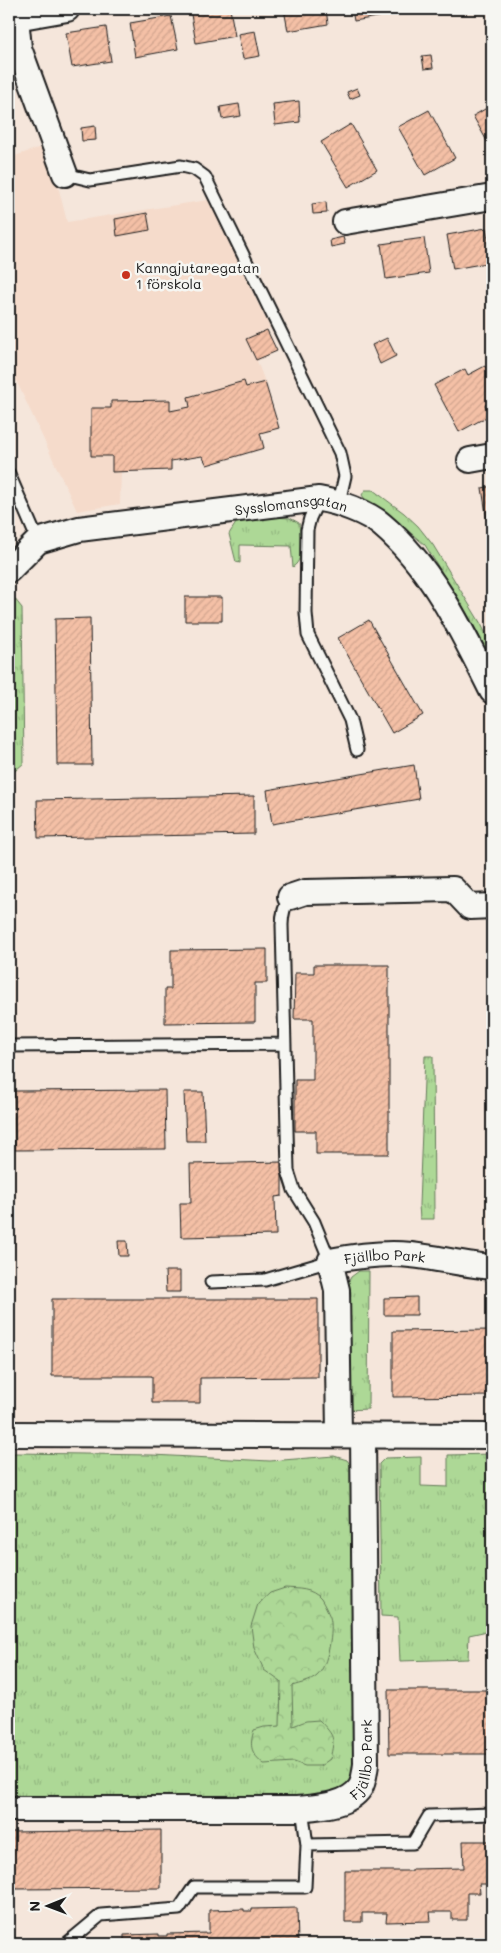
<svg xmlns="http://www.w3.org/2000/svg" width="501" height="1953" font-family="Mali,sans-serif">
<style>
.built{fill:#f5dbcb}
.grass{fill:url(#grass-tufts);stroke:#647a59}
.park{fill:url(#park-crowns);stroke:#647a59}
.building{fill:url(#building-hatch);stroke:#1c1c1c}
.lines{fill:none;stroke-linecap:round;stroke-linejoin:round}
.lane-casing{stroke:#1c1c1c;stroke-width:15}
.street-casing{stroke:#1c1c1c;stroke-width:28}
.lane{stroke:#f6f6f2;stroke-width:11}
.street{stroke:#f6f6f2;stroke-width:24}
.poi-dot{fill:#c8321e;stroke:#f6f6f2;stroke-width:2}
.labels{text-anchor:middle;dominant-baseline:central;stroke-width:5;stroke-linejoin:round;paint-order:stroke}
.poi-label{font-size:14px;fill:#1c1c1c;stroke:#f6f6f2;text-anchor:start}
.street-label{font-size:14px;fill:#1c1c1c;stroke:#f6f6f2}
</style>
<defs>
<pattern id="grass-tufts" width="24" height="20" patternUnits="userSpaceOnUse" patternTransform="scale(1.25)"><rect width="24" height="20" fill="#add896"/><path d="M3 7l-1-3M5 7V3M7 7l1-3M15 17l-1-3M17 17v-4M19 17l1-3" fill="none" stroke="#94b981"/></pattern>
<pattern id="park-crowns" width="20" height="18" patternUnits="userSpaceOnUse" patternTransform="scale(1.25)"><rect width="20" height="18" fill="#add896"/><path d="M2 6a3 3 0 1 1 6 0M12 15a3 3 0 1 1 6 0" fill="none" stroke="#94b981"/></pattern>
<pattern id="building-hatch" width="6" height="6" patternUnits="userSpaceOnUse" patternTransform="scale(1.25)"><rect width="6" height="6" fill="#f4c0a6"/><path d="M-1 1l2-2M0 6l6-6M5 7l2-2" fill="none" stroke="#d1a48e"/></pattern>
</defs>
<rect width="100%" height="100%" fill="#f5e6db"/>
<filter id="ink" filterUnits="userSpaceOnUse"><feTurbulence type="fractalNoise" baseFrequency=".02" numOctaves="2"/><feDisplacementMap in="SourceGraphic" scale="10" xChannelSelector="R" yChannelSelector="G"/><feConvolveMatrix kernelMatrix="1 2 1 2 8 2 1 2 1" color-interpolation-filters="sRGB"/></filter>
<g filter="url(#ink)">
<path class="built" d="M 9,139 L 15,156 L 44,146 L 55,174 L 67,222 L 208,200 L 270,328 L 267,330 L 277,351 L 257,361 L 265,382 L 279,428 L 260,434 L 207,465 L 202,456 L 171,461 L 171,470 L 121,471 L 120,504 L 77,511 L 9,365 Z"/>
<path class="grass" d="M 365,490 L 373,490 L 404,513 L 418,526 L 433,545 L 481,624 L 492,646 L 492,660 L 469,617 L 425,545 L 393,518 L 369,505 L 362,495 Z
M 274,517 L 290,518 L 299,523 C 300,538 306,557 293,567 L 291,546 L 240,545 L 240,563 L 236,562 L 229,534 L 236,523 Z
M 9,594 L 14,598 L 22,608 L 24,763 L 9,776 L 9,759 L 13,758 L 12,603 L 9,603 Z
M 425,1056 L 433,1056 L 434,1219 L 420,1219 L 419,1205 Z
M 359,1271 L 369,1271 L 368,1409 L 347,1410 L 347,1285 L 351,1277 Z
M 16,1453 L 152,1455 L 270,1461 L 334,1456 L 347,1460 L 353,1469 L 357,1775 L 337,1796 L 9,1803 L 9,1454 Z
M 492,1454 L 492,1630 L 469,1635 L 468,1659 L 400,1661 L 398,1617 L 381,1616 L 379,1464 L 385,1458 L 421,1457 L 421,1486 L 448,1487 L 448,1455 Z"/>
<path class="park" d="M 285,1588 C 298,1589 312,1588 321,1599 C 324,1604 328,1612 330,1617 C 334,1630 328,1666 317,1676 C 310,1682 301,1683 292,1686 L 293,1726 L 306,1721 L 319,1720 C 335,1737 335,1737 330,1759 L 320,1766 L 305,1766 L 294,1762 L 264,1764 C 251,1753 249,1747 254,1730 L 264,1727 L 280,1726 L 281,1682 L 264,1670 L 254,1648 L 251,1626 L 258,1604 L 270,1593 Z"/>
<path class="building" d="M 190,9 L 230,9 L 235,36 L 196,43 Z
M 284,9 L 326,9 L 328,24 L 288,31 Z
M 352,9 L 394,9 L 395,14 L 354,21 Z
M 171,16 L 178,49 L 135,57 L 130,23 Z
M 106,27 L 111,61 L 72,67 L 66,33 Z
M 255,31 L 260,56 L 243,59 L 238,34 Z
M 431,55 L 433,68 L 424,69 L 422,56 Z
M 357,88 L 360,95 L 350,99 L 347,92 Z
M 299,101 L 300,122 L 275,125 L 273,104 Z
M 239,104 L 241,116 L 222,119 L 220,107 Z
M 492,105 L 492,150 L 473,116 Z
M 429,110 L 455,158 L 425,175 L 398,127 Z
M 351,124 L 377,170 L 348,187 L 321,142 Z
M 95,126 L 96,140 L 82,141 L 81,128 Z
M 326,202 L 327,213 L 313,214 L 312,204 Z
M 147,213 L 150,230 L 117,236 L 115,219 Z
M 486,228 L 492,262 L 453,269 L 447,235 Z
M 343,237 L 345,244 L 331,247 L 330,240 Z
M 424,238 L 429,273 L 386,279 L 381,244 Z
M 267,330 L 277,351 L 256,360 L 246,339 Z
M 387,338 L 396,356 L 380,364 L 372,345 Z
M 485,366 L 492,379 L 492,401 L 485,405 L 490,415 L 459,432 L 434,385 L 465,369 L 468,375 Z
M 244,381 L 246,387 L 265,382 L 279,428 L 260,433 L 264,448 L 207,465 L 202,456 L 171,461 L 171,470 L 112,472 L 112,456 L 91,456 L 91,408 L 111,408 L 111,401 L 170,400 L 170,411 L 190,407 L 188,397 Z
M 492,486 L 492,520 L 487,520 L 482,488 Z
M 185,597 L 222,597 L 222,621 L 185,621 Z
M 90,618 L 92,765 L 57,765 L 55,619 Z
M 369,620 L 423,715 L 392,733 L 338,638 Z
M 414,765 L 419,799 L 272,824 L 267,790 Z
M 254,796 L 254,834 L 38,838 L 37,800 Z
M 267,949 L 267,983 L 255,983 L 255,1022 L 165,1023 L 165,989 L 171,989 L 171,950 Z
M 314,965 L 389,965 L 389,1154 L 316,1154 L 316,1131 L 295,1131 L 295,1080 L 313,1080 L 313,1019 L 294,1019 L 295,973 L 314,973 Z
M 165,1090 L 166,1149 L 15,1150 L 14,1091 Z
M 184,1092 L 203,1092 L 205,1141 L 186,1141 Z
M 282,1162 L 282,1196 L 275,1197 L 276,1235 L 181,1237 L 180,1203 L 191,1203 L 190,1164 Z
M 118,1241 L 127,1241 L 128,1256 L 119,1256 Z
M 165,1271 L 180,1271 L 180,1292 L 166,1292 Z
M 417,1297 L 417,1315 L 384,1315 L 384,1298 Z
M 52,1299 L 318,1299 L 318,1377 L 200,1378 L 200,1403 L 152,1403 L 152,1376 L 52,1376 Z
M 492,1330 L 492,1396 L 393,1397 L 393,1331 Z
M 388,1690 L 492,1690 L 492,1754 L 389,1754 Z
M 161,1830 L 161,1888 L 12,1889 L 11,1832 Z
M 463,1841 L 492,1841 L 492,1884 L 479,1884 L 480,1893 L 467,1893 L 467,1920 L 452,1920 L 452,1912 L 430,1912 L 431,1921 L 386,1922 L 387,1913 L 362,1913 L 362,1922 L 345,1922 L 345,1871 L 412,1871 L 412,1869 L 464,1868 Z
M 297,1908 L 298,1944 L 124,1944 L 124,1935 L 159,1934 L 159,1936 L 167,1936 L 167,1934 L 209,1933 L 209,1910 L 244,1909 L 244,1911 L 252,1911 L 252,1909 Z"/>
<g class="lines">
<defs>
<path id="lane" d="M 65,174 L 90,180 L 181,166 L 194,169 L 205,177 L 340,453 L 345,476 L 339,502
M 9,474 L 38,541
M 319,499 L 310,518 L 307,530 L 306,613 L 308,635 L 350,720 L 357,750
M 9,1046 L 284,1044
M 211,1282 L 265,1280 L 330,1261 L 314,1222 L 294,1190 L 288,1171 L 282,925 C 282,914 284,906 290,897
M 302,1808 L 307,1845
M 66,1944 L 101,1915 L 179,1909 L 194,1887 L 305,1887 L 307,1845 L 413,1843 L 429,1816 L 492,1814"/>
<g id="street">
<path d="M 13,9 L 16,18 L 19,48 L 65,174"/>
<path d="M 16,18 L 67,9"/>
<path d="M 345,222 L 492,197"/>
<path d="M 470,460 L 492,456"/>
<path id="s1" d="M 9,570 L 38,541 L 79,529 L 319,499 C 338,502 367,512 382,525 C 432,567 463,633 492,691"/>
<path d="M 290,897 L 305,892 L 453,889 L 470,907 L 492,906"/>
<path d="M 9,1434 L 492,1436"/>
<path id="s2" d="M 339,1435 L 337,1290 L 330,1261 C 356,1256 385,1252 411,1255 C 439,1258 465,1265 492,1267"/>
<path id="s3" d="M 9,1809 L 297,1809 C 316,1807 348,1806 360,1788 C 364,1782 365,1771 366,1764 L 363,1436"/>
</g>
</defs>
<use href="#lane" class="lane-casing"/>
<use href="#street" class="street-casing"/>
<use href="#lane" class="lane"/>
<use href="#street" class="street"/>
</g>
</g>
<circle class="poi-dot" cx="126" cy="275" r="5"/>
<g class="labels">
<g class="poi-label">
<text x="136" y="267">Kanngjutaregatan<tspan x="136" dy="16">1 förskola</tspan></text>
</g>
<g class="street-label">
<text stroke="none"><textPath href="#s1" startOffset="298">Sysslomansgatan</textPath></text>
<text stroke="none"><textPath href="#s2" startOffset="230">Fjällbo Park</textPath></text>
<text stroke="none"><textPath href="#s3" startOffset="385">Fjällbo Park</textPath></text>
</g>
</g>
<rect width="501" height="1953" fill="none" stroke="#f6f6f2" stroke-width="30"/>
<rect x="15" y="15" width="471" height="1923" fill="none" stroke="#1c1c1c" stroke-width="2" filter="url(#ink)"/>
<g transform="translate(48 1906) rotate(269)" stroke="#f6f6f2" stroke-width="4" paint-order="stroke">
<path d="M0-4L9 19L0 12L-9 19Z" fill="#1c1c1c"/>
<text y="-8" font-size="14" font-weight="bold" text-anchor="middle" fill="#1c1c1c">N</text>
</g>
</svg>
